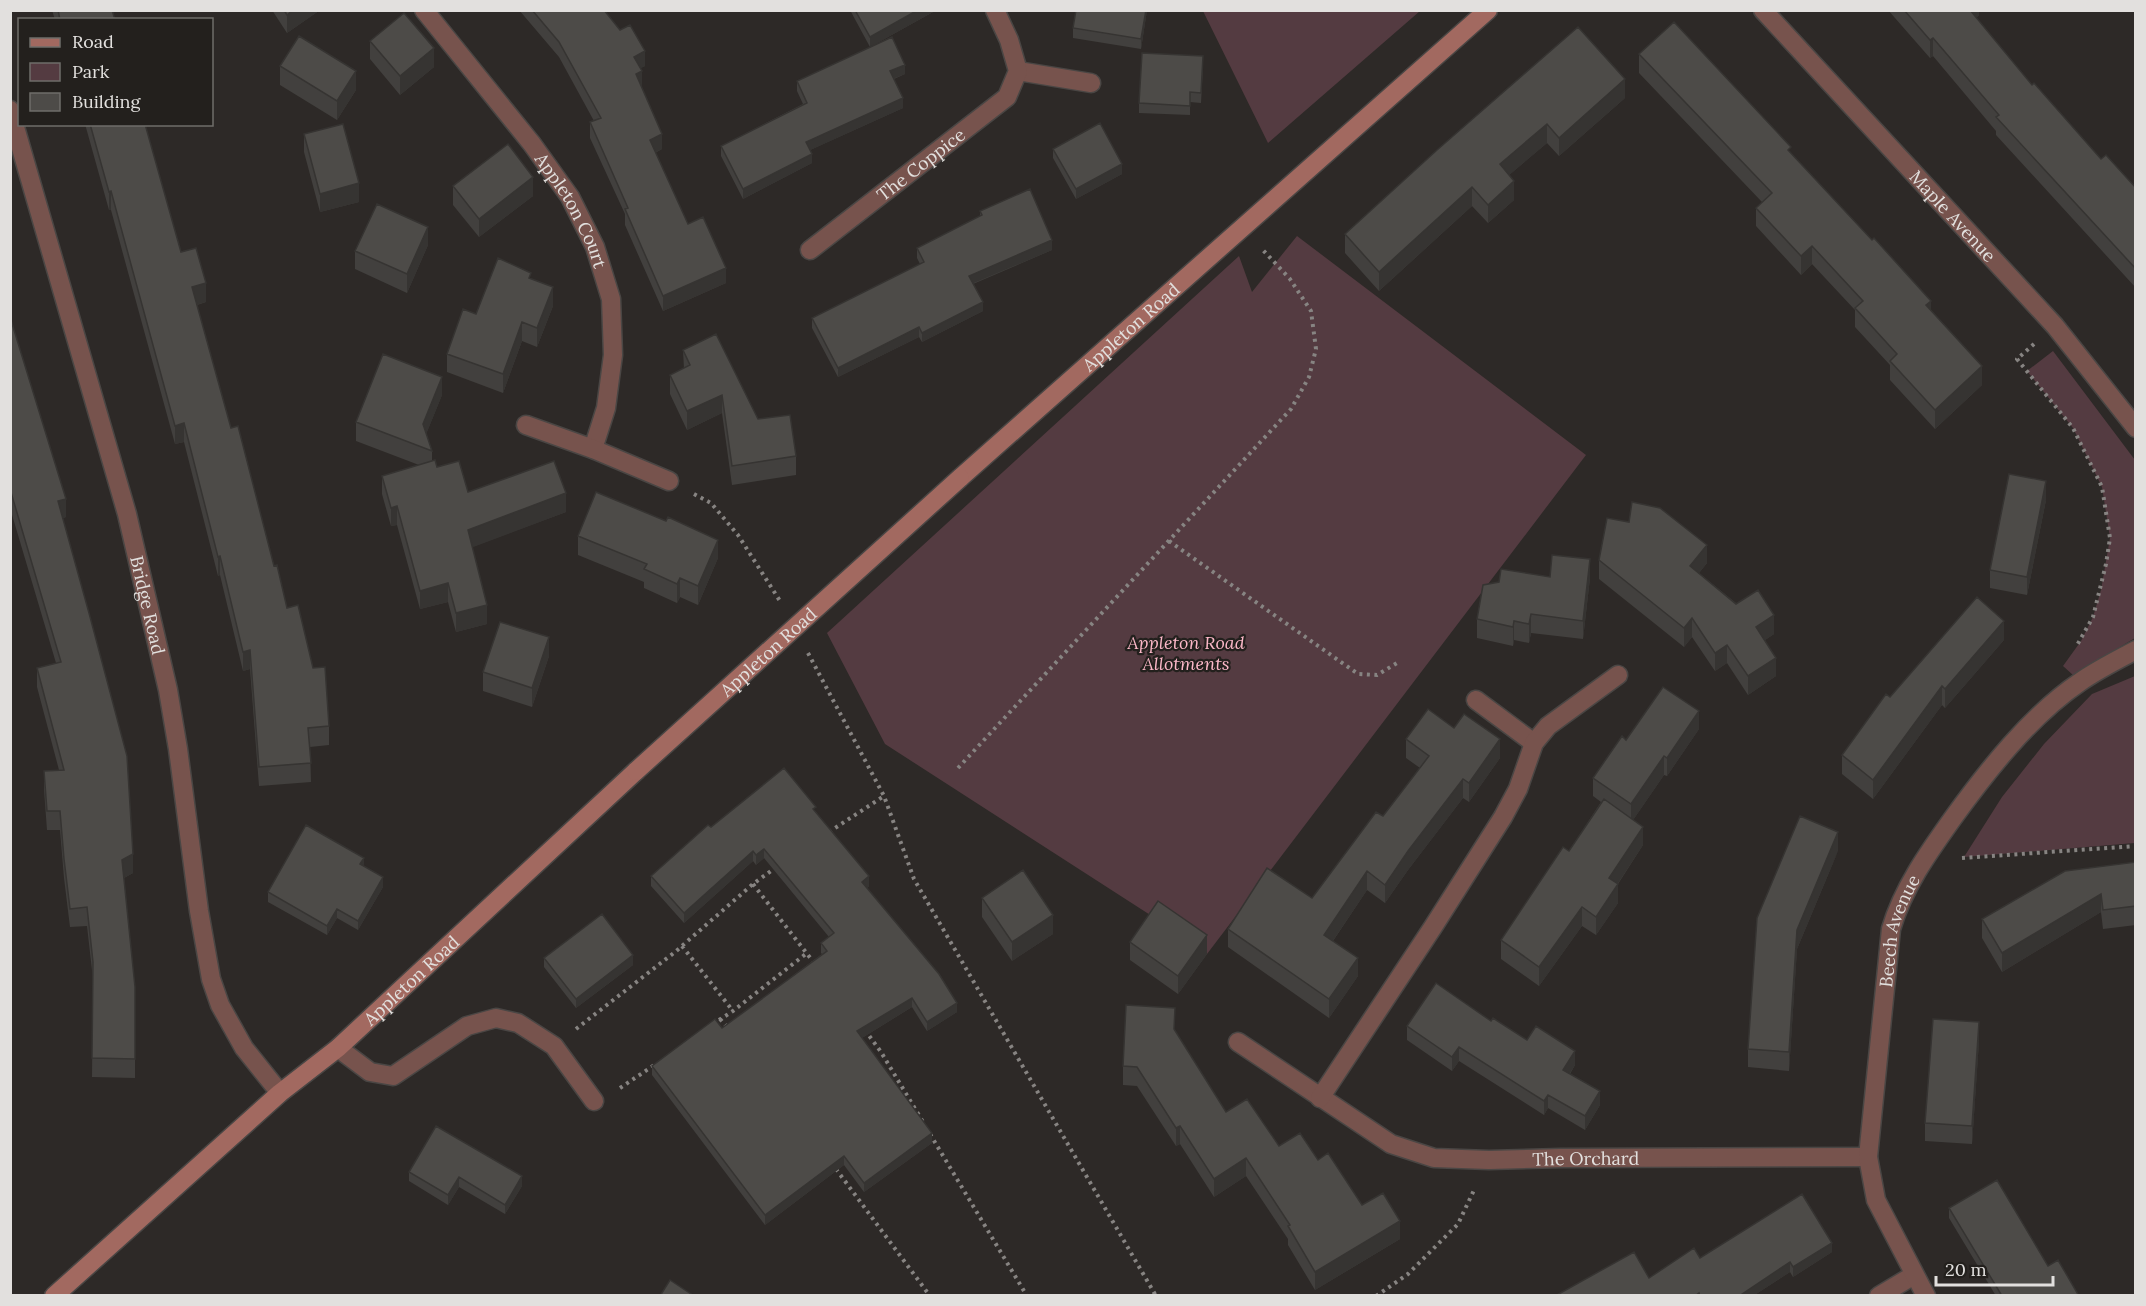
<svg xmlns="http://www.w3.org/2000/svg" width="2146" height="1306" font-family="Lora,serif">
<style>
.green{fill:#543b41}
.lines{fill:none;stroke-linecap:round;stroke-linejoin:round}
.lane-casing{stroke:#4a4644;stroke-width:21}
.street-casing{stroke:#4a4644;stroke-width:21}
.secondary-casing{stroke:#4a4644;stroke-width:21}
.path{stroke:#878482;stroke-width:4;stroke-dasharray:3 4.5;stroke-linecap:butt}
.lane{stroke:#77534d;stroke-width:18}
.street{stroke:#77534d;stroke-width:18}
.secondary{stroke:#a26960;stroke-width:18}
.secondary-bridge-casing{stroke:#4a4644;stroke-width:21;stroke-linecap:butt}
.secondary-bridge{stroke:#a26960;stroke-width:18}
.wall{fill:#42403e}
.shaded-wall{fill:#363432}
.building{fill:#4d4b48;stroke:#363432;stroke-width:1.5}
.labels{text-anchor:middle;dominant-baseline:central;stroke-width:4.5;stroke-linejoin:round;paint-order:stroke}
.street-label{font-size:18px;fill:#e2e0de;stroke:#23201d}
.park-label{font-size:18px;font-style:italic;fill:#fcb8c8;stroke:#23201d}
</style>
<rect width="100%" height="100%" fill="#2d2927"/>
<path class="green" d="M 1203,11 L 1420,11 L 1268,143 Z
M 1297,236 L 1586,455 L 1207,954 L 1158,920 L 885,744 L 827,633 L 1239,256 L 1252,292 Z
M 2053,351 L 2135,460 L 2135,638 L 2073,675 L 2063,666 L 2081,641 L 2093,617 L 2101,590 L 2110,538 L 2102,487 L 2073,428 L 2027,371 Z
M 2135,676 L 2135,843 L 1964,857 L 2002,797 L 2044,744 L 2092,694 Z"/>
<g class="lines">
<defs>
<path id="lane" d="M 338,1048 L 370,1072 L 393,1076 L 467,1026 L 496,1018 L 518,1023 L 554,1046 L 594,1101"/>
<g id="street">
<path id="s1" d="M 424,10 L 532,144 L 570,197 L 595,247 L 611,299 L 613,355 L 606,408 L 593,449"/>
<path id="s2" d="M 1763,10 L 2055,326 L 2136,428"/>
<path d="M 1018,71 L 1091,83"/>
<path id="s3" d="M 10,110 L 127,514 L 168,690 L 178,749 L 199,911 L 211,979 L 220,1005 L 244,1048 L 280,1093"/>
<path id="s4" d="M 810,250 L 1007,97 L 1018,71 L 1009,40 L 995,10"/>
<path d="M 526,425 L 593,449 L 669,481"/>
<path d="M 1476,700 L 1534,743"/>
<path id="s5" d="M 1238,1042 L 1391,1144 L 1434,1158 L 1489,1160 L 1561,1158 L 1868,1157"/>
<path d="M 1320,1098 L 1433,927 L 1503,817 L 1518,789 L 1534,743 L 1548,726 L 1618,675"/>
<path d="M 1879,1296 L 1914,1275"/>
<path id="s6" d="M 1926,1296 L 1876,1200 L 1868,1157 L 1891,929 C 1903,888 1928,853 1953,818 C 1987,771 2031,715 2080,682 C 2097,670 2117,660 2136,650"/>
</g>
<g id="secondary">
<path id="s7" d="M 960,478 L 1488,10"/>
<path id="s8" d="M 54,1296 L 280,1093 L 338,1048 L 636,771"/>
</g>
</defs>
<use href="#lane" class="lane-casing"/>
<use href="#street" class="street-casing"/>
<use href="#secondary" class="secondary-casing"/>
<path class="path" d="M 2034,344 L 2017,359 L 2073,428 L 2102,487 L 2110,538 L 2106,564 L 2093,617 L 2076,647
M 694,494 L 711,503 L 738,535 L 780,601
M 1169,541 L 1358,674 L 1377,675 L 1397,663
M 808,653 L 884,796 L 914,879 L 1156,1296
M 958,768 L 1291,409 L 1309,377 L 1316,349 L 1311,311 L 1290,279 L 1261,248
M 829,832 L 884,796
M 1962,858 L 2136,846
M 753,884 L 815,964
M 682,946 L 733,1011
M 720,1019 L 727,1027
M 719,1020 L 733,1011 L 807,953
M 576,1029 L 675,952 L 753,884 L 775,868
M 865,1030 L 881,1052 L 923,1122
M 620,1088 L 656,1064
M 930,1134 L 1027,1296
M 836,1169 L 930,1296
M 1376,1296 L 1408,1274 L 1458,1224 L 1475,1188"/>
<use href="#lane" class="lane"/>
<use href="#street" class="street"/>
<use href="#secondary" class="secondary"/>
<defs>
<g id="secondary-bridge">
<path id="s9" d="M 636,771 L 960,478"/>
</g>
</defs>
<use href="#secondary-bridge" class="secondary-bridge-casing"/>
<use href="#secondary-bridge" class="secondary-bridge"/>
</g>
<path class="wall" d="M 52,10 L 120,10 L 113,12 L 115,20 L 55,20 Z
M 272,10 L 320,10 L 287,33 Z
M 519,10 L 604,10 L 645,66 L 640,68 L 641,87 L 662,149 L 655,153 L 688,224 L 726,283 L 663,311 L 625,225 L 625,214 L 590,138 L 590,122 L 594,121 L 559,57 Z
M 850,10 L 933,10 L 933,12 L 870,47 Z
M 1076,10 L 1147,10 L 1141,49 L 1073,38 L 1073,28 Z
M 1888,10 L 1979,10 L 1979,15 L 1976,18 L 2032,85 L 2101,159 L 2136,188 L 2136,288 L 1996,135 L 1996,131 L 1933,56 L 1930,58 Z
M 370,41 L 434,67 L 400,95 L 370,59 Z
M 1639,54 L 1791,153 L 1931,310 L 1982,385 L 1935,429 L 1890,380 L 1890,365 L 1855,327 L 1855,310 L 1812,264 L 1801,275 L 1756,226 L 1756,208 L 1762,202 L 1639,73 Z
M 280,66 L 356,90 L 337,120 L 280,85 Z
M 1203,66 L 1201,103 L 1190,102 L 1190,115 L 1139,113 L 1139,103 Z
M 905,74 L 894,79 L 903,108 L 810,150 L 812,163 L 743,199 L 721,156 L 721,146 L 803,104 L 797,91 L 797,81 Z
M 1625,98 L 1559,156 L 1547,143 L 1509,175 L 1514,200 L 1488,223 L 1472,206 L 1379,291 L 1345,253 L 1345,234 L 1437,150 Z
M 85,124 L 145,124 L 181,252 L 206,302 L 197,305 L 231,428 L 287,608 L 313,668 L 329,726 L 329,745 L 310,747 L 311,782 L 259,786 L 250,669 L 243,671 L 220,575 L 218,576 L 184,442 L 175,444 L 111,210 L 109,210 Z
M 304,134 L 359,202 L 320,212 L 304,152 Z
M 1053,149 L 1122,174 L 1076,199 L 1053,158 Z
M 453,186 L 533,196 L 479,237 L 453,205 Z
M 980,211 L 1052,250 L 973,284 L 983,311 L 922,342 L 919,337 L 838,377 L 812,328 L 812,318 L 920,264 L 917,258 L 917,248 L 980,216 Z
M 428,245 L 407,293 L 355,269 L 355,251 Z
M 531,279 L 553,306 L 537,347 L 522,341 L 503,393 L 447,372 L 447,354 L 476,314 Z
M 10,317 L 66,517 L 63,518 L 133,873 L 124,878 L 135,987 L 135,1078 L 92,1077 L 93,979 L 87,926 L 70,927 L 64,878 L 60,830 L 47,830 L 44,790 L 44,771 L 59,770 L 37,687 L 37,668 L 56,663 L 10,508 Z
M 683,350 L 796,456 L 796,475 L 732,485 L 722,413 L 687,430 L 670,394 L 670,375 L 684,369 Z
M 442,395 L 426,434 L 432,451 L 432,461 L 437,467 L 468,492 L 566,512 L 472,547 L 487,624 L 456,632 L 448,602 L 420,609 L 397,525 L 391,526 L 382,494 L 382,476 L 419,465 L 356,441 L 356,422 Z
M 2046,500 L 2027,595 L 1990,588 L 1990,570 Z
M 578,536 L 718,558 L 698,605 L 680,597 L 677,603 L 644,588 L 644,582 L 578,555 Z
M 1599,560 L 1707,563 L 1699,573 L 1774,634 L 1765,640 L 1776,676 L 1748,695 L 1727,663 L 1715,671 L 1692,637 L 1684,647 L 1599,579 Z
M 1550,577 L 1590,578 L 1583,639 L 1531,633 L 1529,643 L 1514,640 L 1513,646 L 1477,638 L 1477,619 Z
M 2004,640 L 1945,708 L 1942,705 L 1873,799 L 1842,774 L 1842,755 L 1890,697 Z
M 549,656 L 532,707 L 483,691 L 483,672 Z
M 1454,728 L 1500,758 L 1469,802 L 1463,798 L 1408,870 L 1385,903 L 1367,890 L 1333,941 L 1358,976 L 1329,1018 L 1228,947 L 1228,929 L 1312,898 L 1383,816 L 1420,768 L 1406,758 L 1406,739 Z
M 1699,729 L 1667,776 L 1664,775 L 1633,820 L 1643,845 L 1618,884 L 1618,903 L 1596,935 L 1582,926 L 1539,986 L 1501,959 L 1501,940 L 1569,851 L 1601,802 L 1593,796 L 1593,778 L 1626,740 Z
M 816,812 L 869,886 L 867,888 L 957,1012 L 927,1031 L 912,1007 L 862,1038 L 932,1143 L 864,1192 L 844,1165 L 765,1225 L 652,1075 L 652,1066 L 722,1028 L 822,954 L 821,953 L 821,943 L 829,937 L 764,858 L 756,865 L 753,861 L 684,923 L 651,886 L 651,876 L 711,827 Z
M 1838,851 L 1797,949 L 1789,1071 L 1748,1067 L 1748,1049 Z
M 2136,862 L 2136,925 L 2103,929 L 2101,912 L 2002,972 L 1982,938 L 1982,919 Z
M 364,867 L 383,887 L 358,930 L 337,918 L 327,935 L 268,902 L 268,892 Z
M 982,898 L 1053,934 L 1012,961 L 982,917 Z
M 1130,942 L 1207,954 L 1178,994 L 1130,960 Z
M 544,958 L 633,965 L 576,1008 L 544,967 Z
M 1491,1021 L 1575,1065 L 1570,1074 L 1600,1105 L 1585,1130 L 1548,1108 L 1544,1115 L 1459,1061 L 1452,1071 L 1407,1040 L 1407,1026 Z
M 1175,1031 L 1226,1112 L 1279,1146 L 1318,1160 L 1362,1205 L 1400,1239 L 1315,1290 L 1288,1245 L 1288,1239 L 1246,1176 L 1214,1197 L 1180,1144 L 1176,1146 L 1137,1086 L 1123,1085 L 1123,1066 Z
M 1979,1041 L 1972,1144 L 1925,1141 L 1925,1123 Z
M 409,1172 L 522,1186 L 505,1214 L 459,1187 L 448,1205 L 409,1181 Z
M 1949,1208 L 2048,1266 L 2079,1296 L 1996,1296 L 1949,1218 Z
M 1832,1252 L 1793,1277 L 1790,1272 L 1753,1296 L 1555,1296 L 1649,1278 L 1700,1258 Z"/>
<path class="shaded-wall" d="M 293,10 L 320,10 L 287,33 L 287,15 Z
M 918,10 L 933,10 L 933,12 L 870,47 L 870,37 Z
M 1146,10 L 1147,10 L 1141,49 L 1141,39 Z
M 1967,10 L 1979,10 L 1979,15 L 1967,26 Z
M 1933,38 L 1933,56 L 1930,58 L 1930,40 Z
M 434,48 L 434,67 L 400,95 L 400,76 Z
M 645,51 L 645,66 L 634,72 L 634,57 Z
M 905,65 L 905,74 L 890,80 L 890,71 Z
M 356,71 L 356,90 L 337,120 L 337,101 Z
M 642,71 L 642,86 L 636,90 L 636,74 Z
M 1625,79 L 1625,98 L 1559,156 L 1559,138 Z
M 903,98 L 903,108 L 806,152 L 806,142 Z
M 1547,124 L 1547,143 L 1500,183 L 1500,164 Z
M 662,134 L 662,149 L 650,155 L 650,140 Z
M 812,154 L 812,163 L 743,199 L 743,189 Z
M 1122,164 L 1122,174 L 1076,199 L 1076,189 Z
M 533,177 L 533,196 L 479,237 L 479,219 Z
M 1514,181 L 1514,200 L 1488,223 L 1488,205 Z
M 359,183 L 359,202 L 320,212 L 320,194 Z
M 1472,187 L 1472,206 L 1379,291 L 1379,272 Z
M 111,191 L 111,210 L 109,210 L 109,192 Z
M 428,227 L 428,245 L 407,293 L 407,274 Z
M 1052,240 L 1052,250 L 969,285 L 969,276 Z
M 1812,246 L 1812,264 L 1801,275 L 1801,256 Z
M 726,268 L 726,283 L 663,311 L 663,296 Z
M 206,283 L 206,302 L 192,306 L 192,287 Z
M 553,287 L 553,306 L 537,347 L 537,328 Z
M 1931,301 L 1931,320 L 1926,305 Z
M 983,302 L 983,311 L 922,342 L 922,333 Z
M 522,322 L 522,341 L 503,393 L 503,374 Z
M 919,327 L 919,337 L 838,377 L 838,368 Z
M 1982,366 L 1982,385 L 1935,429 L 1935,410 Z
M 442,377 L 442,395 L 423,442 L 423,424 Z
M 722,395 L 722,413 L 687,430 L 687,411 Z
M 184,423 L 184,442 L 175,444 L 175,426 Z
M 2046,481 L 2046,500 L 2027,595 L 2027,577 Z
M 566,493 L 566,512 L 468,549 L 468,530 Z
M 66,499 L 66,517 L 58,520 L 58,501 Z
M 397,506 L 397,525 L 391,526 L 391,508 Z
M 718,540 L 718,558 L 698,605 L 698,586 Z
M 1707,545 L 1707,563 L 1690,584 L 1690,566 Z
M 220,556 L 220,575 L 218,576 L 218,557 Z
M 1590,559 L 1590,578 L 1583,639 L 1583,621 Z
M 680,578 L 680,597 L 677,603 L 677,584 Z
M 448,583 L 448,602 L 420,609 L 420,591 Z
M 487,605 L 487,624 L 456,632 L 456,613 Z
M 1531,614 L 1531,633 L 1529,643 L 1529,624 Z
M 1774,615 L 1774,634 L 1756,646 L 1756,627 Z
M 1692,618 L 1692,637 L 1684,647 L 1684,628 Z
M 1514,621 L 1514,640 L 1513,646 L 1513,627 Z
M 2004,621 L 2004,640 L 1945,708 L 1945,689 Z
M 549,637 L 549,656 L 532,707 L 532,688 Z
M 1727,645 L 1727,663 L 1715,671 L 1715,653 Z
M 250,650 L 250,669 L 243,671 L 243,652 Z
M 1776,658 L 1776,676 L 1748,695 L 1748,676 Z
M 1942,686 L 1942,705 L 1873,799 L 1873,780 Z
M 1699,711 L 1699,729 L 1667,776 L 1667,758 Z
M 1500,739 L 1500,758 L 1469,802 L 1469,783 Z
M 1664,756 L 1664,775 L 1631,823 L 1631,804 Z
M 1463,779 L 1463,798 L 1408,870 L 1385,903 L 1385,885 L 1408,851 Z
M 1643,827 L 1643,845 L 1609,897 L 1609,878 Z
M 1838,832 L 1838,851 L 1797,949 L 1789,1071 L 1789,1052 L 1797,930 Z
M 764,849 L 764,858 L 756,865 L 756,855 Z
M 753,851 L 753,861 L 684,923 L 684,913 Z
M 133,854 L 133,873 L 122,879 L 122,860 Z
M 364,858 L 364,867 L 360,864 Z
M 1367,871 L 1367,890 L 1324,954 L 1324,935 Z
M 869,876 L 869,886 L 862,891 L 862,882 Z
M 383,877 L 383,887 L 358,930 L 358,921 Z
M 1618,884 L 1618,903 L 1596,935 L 1596,917 Z
M 2101,894 L 2101,912 L 2002,972 L 2002,953 Z
M 1582,907 L 1582,926 L 1539,986 L 1539,967 Z
M 337,909 L 337,918 L 327,935 L 327,926 Z
M 1053,915 L 1053,934 L 1012,961 L 1012,942 Z
M 1207,935 L 1207,954 L 1178,994 L 1178,976 Z
M 633,955 L 633,965 L 576,1008 L 576,999 Z
M 1358,958 L 1358,976 L 1329,1018 L 1329,999 Z
M 912,998 L 912,1007 L 857,1041 L 857,1031 Z
M 957,1003 L 957,1012 L 927,1031 L 927,1022 Z
M 1979,1022 L 1979,1041 L 1972,1144 L 1972,1126 Z
M 1459,1047 L 1459,1061 L 1452,1071 L 1452,1057 Z
M 1575,1051 L 1575,1065 L 1563,1084 L 1563,1070 Z
M 1600,1091 L 1600,1105 L 1585,1130 L 1585,1116 Z
M 1548,1095 L 1548,1108 L 1544,1115 L 1544,1101 Z
M 1180,1126 L 1180,1144 L 1176,1146 L 1176,1128 Z
M 932,1133 L 932,1143 L 864,1192 L 864,1183 Z
M 844,1156 L 844,1165 L 765,1225 L 765,1215 Z
M 1246,1158 L 1246,1176 L 1214,1197 L 1214,1179 Z
M 522,1176 L 522,1186 L 505,1214 L 505,1205 Z
M 459,1177 L 459,1187 L 448,1205 L 448,1195 Z
M 1400,1221 L 1400,1239 L 1315,1290 L 1315,1272 Z
M 1832,1243 L 1832,1252 L 1793,1277 L 1793,1267 Z
M 1790,1262 L 1790,1272 L 1753,1296 L 1739,1296 Z"/>
<path class="building" d="M 58,10 L 112,10 L 115,20 L 60,20 Z
M 284,10 L 293,10 L 287,15 Z
M 532,10 L 604,10 L 620,30 L 630,25 L 645,51 L 634,57 L 642,71 L 636,74 L 662,134 L 650,140 L 688,224 L 703,217 L 726,268 L 663,296 L 625,209 L 628,208 L 590,122 L 601,118 L 559,42 Z
M 855,10 L 918,10 L 870,37 Z
M 1076,10 L 1146,10 L 1141,39 L 1073,28 Z
M 1904,10 L 1970,10 L 2032,85 L 2034,83 L 2101,159 L 2106,155 L 2136,188 L 2136,269 L 1996,117 L 1999,115 L 1933,38 L 1930,40 Z
M 404,13 L 434,48 L 400,76 L 370,41 Z
M 1674,22 L 1791,147 L 1788,150 L 1872,240 L 1874,238 L 1931,301 L 1926,305 L 1982,366 L 1935,410 L 1890,361 L 1897,354 L 1855,308 L 1863,301 L 1812,246 L 1801,256 L 1756,208 L 1772,193 L 1639,54 Z
M 1578,27 L 1625,79 L 1559,138 L 1547,124 L 1500,164 L 1514,181 L 1488,205 L 1472,187 L 1379,272 L 1345,234 L 1437,150 Z
M 299,36 L 356,71 L 337,101 L 280,66 Z
M 892,37 L 905,65 L 890,71 L 903,98 L 806,142 L 812,154 L 743,189 L 721,146 L 807,103 L 797,81 Z
M 1142,53 L 1203,56 L 1201,93 L 1190,92 L 1190,106 L 1139,103 Z
M 1100,123 L 1122,164 L 1076,189 L 1053,149 Z
M 90,124 L 145,124 L 181,252 L 196,248 L 206,283 L 192,287 L 231,428 L 238,426 L 274,566 L 277,565 L 287,608 L 298,605 L 313,668 L 325,667 L 329,726 L 308,728 L 311,763 L 259,767 L 250,650 L 243,652 L 220,556 L 218,557 L 184,423 L 175,426 L 111,191 L 109,192 Z
M 343,124 L 359,183 L 320,194 L 304,134 Z
M 508,144 L 533,177 L 479,219 L 453,186 Z
M 1030,189 L 1052,240 L 969,276 L 983,302 L 922,333 L 919,327 L 838,368 L 812,318 L 924,262 L 917,248 L 982,215 L 980,211 Z
M 377,204 L 428,227 L 407,274 L 355,251 Z
M 498,258 L 531,273 L 529,278 L 553,287 L 537,328 L 522,322 L 503,374 L 447,354 L 463,309 L 476,314 Z
M 10,317 L 66,499 L 58,501 L 89,613 L 127,756 L 133,854 L 122,860 L 135,987 L 135,1059 L 92,1058 L 93,962 L 87,907 L 70,909 L 64,859 L 60,811 L 47,811 L 44,771 L 64,770 L 37,668 L 61,662 L 10,489 Z
M 716,334 L 758,419 L 790,415 L 796,456 L 732,466 L 722,395 L 687,411 L 670,375 L 690,365 L 683,350 Z
M 383,354 L 442,377 L 423,424 L 432,451 L 356,422 Z
M 435,460 L 437,467 L 459,461 L 468,492 L 554,461 L 566,493 L 468,530 L 487,605 L 456,613 L 448,583 L 420,591 L 397,506 L 391,508 L 382,476 Z
M 2009,474 L 2046,481 L 2027,577 L 1990,570 Z
M 596,492 L 666,521 L 668,517 L 718,540 L 698,586 L 680,578 L 677,584 L 644,569 L 647,564 L 578,536 Z
M 1632,502 L 1660,508 L 1707,545 L 1690,566 L 1736,604 L 1758,590 L 1774,615 L 1756,627 L 1776,658 L 1748,676 L 1727,645 L 1715,653 L 1692,618 L 1684,628 L 1599,560 L 1607,518 L 1629,522 Z
M 1552,555 L 1590,559 L 1583,621 L 1531,614 L 1529,624 L 1514,621 L 1513,627 L 1477,619 L 1483,585 L 1499,582 L 1501,569 L 1550,577 Z
M 1977,597 L 2004,621 L 1945,689 L 1942,686 L 1873,780 L 1842,755 L 1886,694 L 1890,697 Z
M 500,622 L 549,637 L 532,688 L 483,672 Z
M 1663,687 L 1699,711 L 1667,758 L 1664,756 L 1631,804 L 1593,778 L 1622,736 L 1626,740 Z
M 1428,709 L 1454,728 L 1464,714 L 1500,739 L 1469,783 L 1463,779 L 1408,851 L 1385,885 L 1367,871 L 1324,935 L 1358,958 L 1329,999 L 1228,929 L 1267,868 L 1312,898 L 1376,812 L 1383,816 L 1429,756 L 1406,739 Z
M 784,768 L 816,807 L 813,809 L 869,876 L 862,882 L 939,974 L 957,1003 L 927,1022 L 912,998 L 857,1031 L 932,1133 L 864,1183 L 844,1156 L 765,1215 L 652,1066 L 715,1019 L 722,1028 L 827,951 L 821,943 L 834,933 L 764,849 L 756,855 L 753,851 L 684,913 L 651,876 L 708,825 L 711,827 Z
M 1604,799 L 1643,827 L 1609,878 L 1618,884 L 1596,917 L 1582,907 L 1539,967 L 1501,940 L 1563,847 L 1569,851 Z
M 1800,816 L 1838,832 L 1797,930 L 1789,1052 L 1748,1049 L 1757,918 Z
M 306,825 L 364,858 L 360,864 L 383,877 L 358,921 L 337,909 L 327,926 L 268,892 Z
M 2136,862 L 2136,906 L 2103,910 L 2101,894 L 2002,953 L 1982,919 L 2065,871 Z
M 1023,870 L 1053,915 L 1012,942 L 982,898 Z
M 1158,901 L 1207,935 L 1178,976 L 1130,942 Z
M 602,914 L 633,955 L 576,999 L 544,958 Z
M 1436,983 L 1491,1021 L 1493,1018 L 1527,1040 L 1536,1026 L 1575,1051 L 1563,1070 L 1600,1091 L 1585,1116 L 1548,1095 L 1544,1101 L 1459,1047 L 1452,1057 L 1407,1026 Z
M 1126,1005 L 1175,1008 L 1174,1029 L 1226,1112 L 1247,1099 L 1279,1146 L 1300,1133 L 1318,1160 L 1328,1153 L 1362,1205 L 1383,1193 L 1400,1221 L 1315,1272 L 1288,1226 L 1290,1225 L 1246,1158 L 1214,1179 L 1180,1126 L 1176,1128 L 1137,1067 L 1123,1066 Z
M 1933,1019 L 1979,1022 L 1972,1126 L 1925,1123 Z
M 436,1126 L 522,1176 L 505,1205 L 459,1177 L 448,1195 L 409,1172 Z
M 1997,1180 L 2048,1266 L 2058,1260 L 2079,1296 L 2002,1296 L 1949,1208 Z
M 1802,1194 L 1832,1243 L 1793,1267 L 1790,1262 L 1739,1296 L 1700,1296 L 1699,1293 L 1695,1296 L 1555,1296 L 1634,1252 L 1649,1278 L 1694,1248 L 1700,1258 Z
M 670,1280 L 694,1296 L 660,1296 Z"/>
<g class="labels">
<g class="street-label">
<text stroke="none"><textPath href="#s4" startOffset="140">The Coppice</textPath></text>
<text stroke="none"><textPath href="#s1" startOffset="250">Appleton Court</textPath></text>
<text stroke="none"><textPath href="#s2" startOffset="280">Maple Avenue</textPath></text>
<text stroke="none"><textPath href="#s7" startOffset="228">Appleton Road</textPath></text>
<text stroke="none"><textPath href="#s3" startOffset="514">Bridge Road</textPath></text>
<text stroke="none"><textPath href="#s9" startOffset="178">Appleton Road</textPath></text>
<text stroke="none"><textPath href="#s6" startOffset="381">Beech Avenue</textPath></text>
<text stroke="none"><textPath href="#s8" startOffset="477">Appleton Road</textPath></text>
<text stroke="none"><textPath href="#s5" startOffset="381">The Orchard</textPath></text>
</g>
<g class="park-label">
<text x="1186" y="642">Appleton Road<tspan x="1186" dy="21">Allotments</tspan></text>
</g>
</g>
<rect width="2146" height="1306" fill="none" stroke="#e2e0de" stroke-width="24"/>
<rect x="18" y="18" width="195" height="108" fill="#23201d" stroke="#6f6d6a" stroke-width="1.5"/>
<rect x="30" y="38" width="30" height="9" fill="#a26960" stroke="#6f6d6a" stroke-width="1.5"/>
<text x="72" y="48" font-size="18" fill="#e2e0de">Road</text>
<rect x="30" y="63" width="30" height="18" fill="#543b41" stroke="#6f6d6a" stroke-width="1.5"/>
<text x="72" y="78" font-size="18" fill="#e2e0de">Park</text>
<rect x="30" y="93" width="30" height="18" fill="#4d4b48" stroke="#6f6d6a" stroke-width="1.5"/>
<text x="72" y="108" font-size="18" fill="#e2e0de">Building</text>
<path d="M1936 1276v9h117v-9" fill="none" stroke="#e2e0de" stroke-width="3"/>
<text x="1945" y="1276" font-size="18" fill="#e2e0de" stroke="#23201d" stroke-width="4.5" paint-order="stroke">20 m</text>
</svg>
